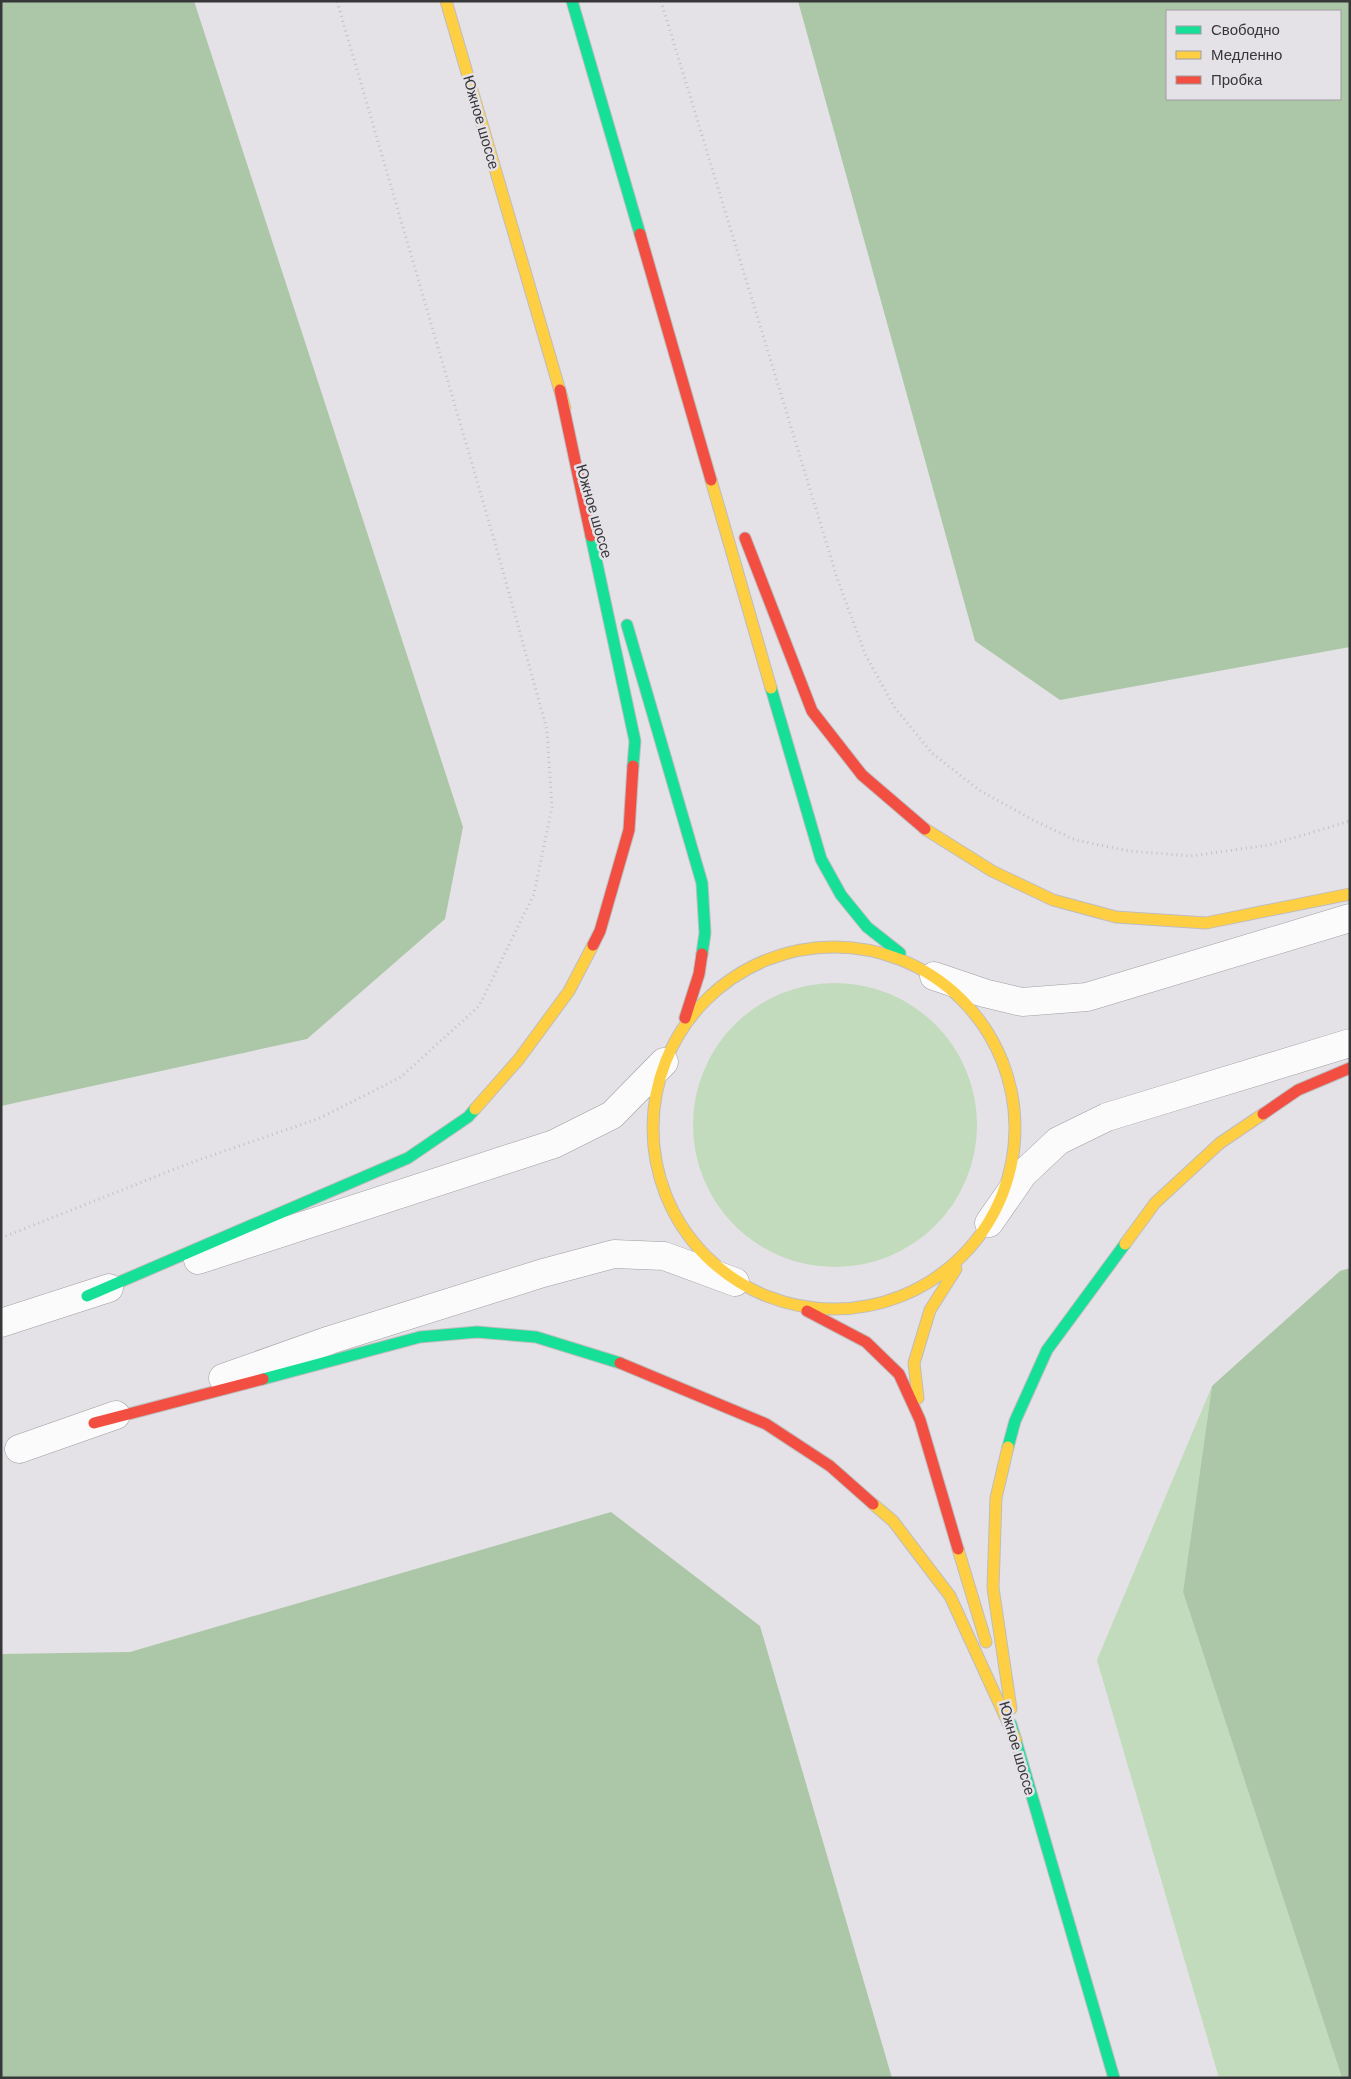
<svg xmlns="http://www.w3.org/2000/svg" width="1351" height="2079" font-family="Barlow,sans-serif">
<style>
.green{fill:#c2dbbc}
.forest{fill:#acc7a7;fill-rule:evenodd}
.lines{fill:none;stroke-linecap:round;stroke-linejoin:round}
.street-casing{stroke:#9f9da0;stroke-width:29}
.fast-casing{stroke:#bebdbf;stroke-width:13}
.slow-casing{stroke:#bebdbf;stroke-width:13}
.jam-casing{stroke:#bebdbf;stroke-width:13}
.path{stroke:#c2c1c2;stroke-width:3;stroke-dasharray:1 4;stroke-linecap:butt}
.street{stroke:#fbfbfb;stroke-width:28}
.fast{stroke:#16e098;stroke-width:11}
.slow{stroke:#ffcf43;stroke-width:11}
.jam{stroke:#f24e42;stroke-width:11}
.labels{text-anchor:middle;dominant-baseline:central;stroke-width:5;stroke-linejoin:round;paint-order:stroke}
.street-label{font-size:15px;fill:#373638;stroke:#e4e1e7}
</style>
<rect width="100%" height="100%" fill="#e4e2e6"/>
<path class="green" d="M693 1125a142 142 0 1 1 284 0a142 142 0 1 1-284 0Z
M 1212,1386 L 1183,1592 L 1342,2078 L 1219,2078 L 1097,1660 Z"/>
<path class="forest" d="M 1,1 L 194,1 L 463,827 L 445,919 L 307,1039 L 1,1106 Z
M 798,1 L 1350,1 L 1350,647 L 1060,700 L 975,641 ZM 1167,11 L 1340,11 L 1340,99 L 1167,99 Z
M 1350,1268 L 1350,2078 L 1342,2078 L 1183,1592 L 1212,1386 L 1340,1271 Z
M 611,1512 L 760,1626 L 892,2078 L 1,2078 L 1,1654 L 130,1652 Z"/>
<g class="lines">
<defs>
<path id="street" d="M 934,976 L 984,993 L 1022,1002 L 1087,997 L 1350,918
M 989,1223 L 1023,1174 L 1058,1141 L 1107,1117 L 1350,1043
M 198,1260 L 554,1144 L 612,1115 L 664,1062
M 1,1323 L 109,1288
M 223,1378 L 330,1340 L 543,1273 L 614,1254 L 664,1256 L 735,1282
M 19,1449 L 116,1415"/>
<path id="fast" d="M 572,1 L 640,234
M 591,536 L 635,741 L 633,766
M 627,625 L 702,883 L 705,933 L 702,954
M 771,688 L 821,859 L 841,895 L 867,927 L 900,953
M 87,1296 L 408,1158 L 468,1117 L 475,1109
M 263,1379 L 420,1337 L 477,1332 L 536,1337 L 620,1363
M 1008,1447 L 1015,1421 L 1047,1350 L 1125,1244
M 1011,1724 L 1114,2078"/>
<path id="slow" d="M 446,1 L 565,408
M 711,480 L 771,688
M 925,829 L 992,871 L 1053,900 L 1116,917 L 1206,923 L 1350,894
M653 1128a181 181 0 1 1 362 0a181 181 0 1 1-362 0Z
M 475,1109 L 519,1059 L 569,991 L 593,945
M 1125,1244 L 1155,1203 L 1220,1143 L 1263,1114
M 918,1398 L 914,1363 L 930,1310 L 956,1269
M 1008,1447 L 996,1498 L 993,1588 L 1011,1709
M 873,1504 L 893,1521 L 950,1596 L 1016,1740
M 958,1549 L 986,1642"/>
<path id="jam" d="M 640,234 L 711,480
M 560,390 L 591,536
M 745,538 L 812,711 L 862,775 L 925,829
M 593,945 L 600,931 L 629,830 L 633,766
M 685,1018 L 699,974 L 702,954
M 1263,1114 L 1298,1090 L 1350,1068
M 807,1311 L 866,1342 L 899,1374 L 920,1420 L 958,1549
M 620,1363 L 766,1424 L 830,1466 L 873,1504
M 94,1423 L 263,1379"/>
</defs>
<use href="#street" class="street-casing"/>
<use href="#fast" class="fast-casing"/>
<use href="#slow" class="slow-casing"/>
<use href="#jam" class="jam-casing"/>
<path class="path" d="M 661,1 L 838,581 L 866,656 L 895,708 L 932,753 L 979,790 L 1031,819 L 1075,840 L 1129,851 L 1191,856 L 1269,845 L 1350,821
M 1,1238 L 190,1163 L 320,1118 L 401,1077 L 479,1006 L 534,894 L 552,807 L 547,730 L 494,539 L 337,1"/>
<use href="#street" class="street"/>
<use href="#fast" class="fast"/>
<use href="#slow" class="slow"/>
<use href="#jam" class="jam"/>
</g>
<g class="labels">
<g class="street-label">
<text transform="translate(482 122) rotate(74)">Южное шоссе</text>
<text transform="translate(595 511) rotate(74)">Южное шоссе</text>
<text transform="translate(1018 1748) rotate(74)">Южное шоссе</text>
</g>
</g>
<rect width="1351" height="2079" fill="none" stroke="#373638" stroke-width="5"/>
<rect x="1166" y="10" width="175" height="90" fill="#e4e1e7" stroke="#9f9da1"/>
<rect x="1176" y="26" width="25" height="8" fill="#16e098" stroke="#9f9da1"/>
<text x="1211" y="35" font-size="15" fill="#373638">Свободно</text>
<rect x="1176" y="51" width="25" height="8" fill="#ffcf43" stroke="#9f9da1"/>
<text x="1211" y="60" font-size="15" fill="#373638">Медленно</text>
<rect x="1176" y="76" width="25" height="8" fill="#f24e42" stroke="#9f9da1"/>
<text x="1211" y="85" font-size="15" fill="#373638">Пробка</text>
</svg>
